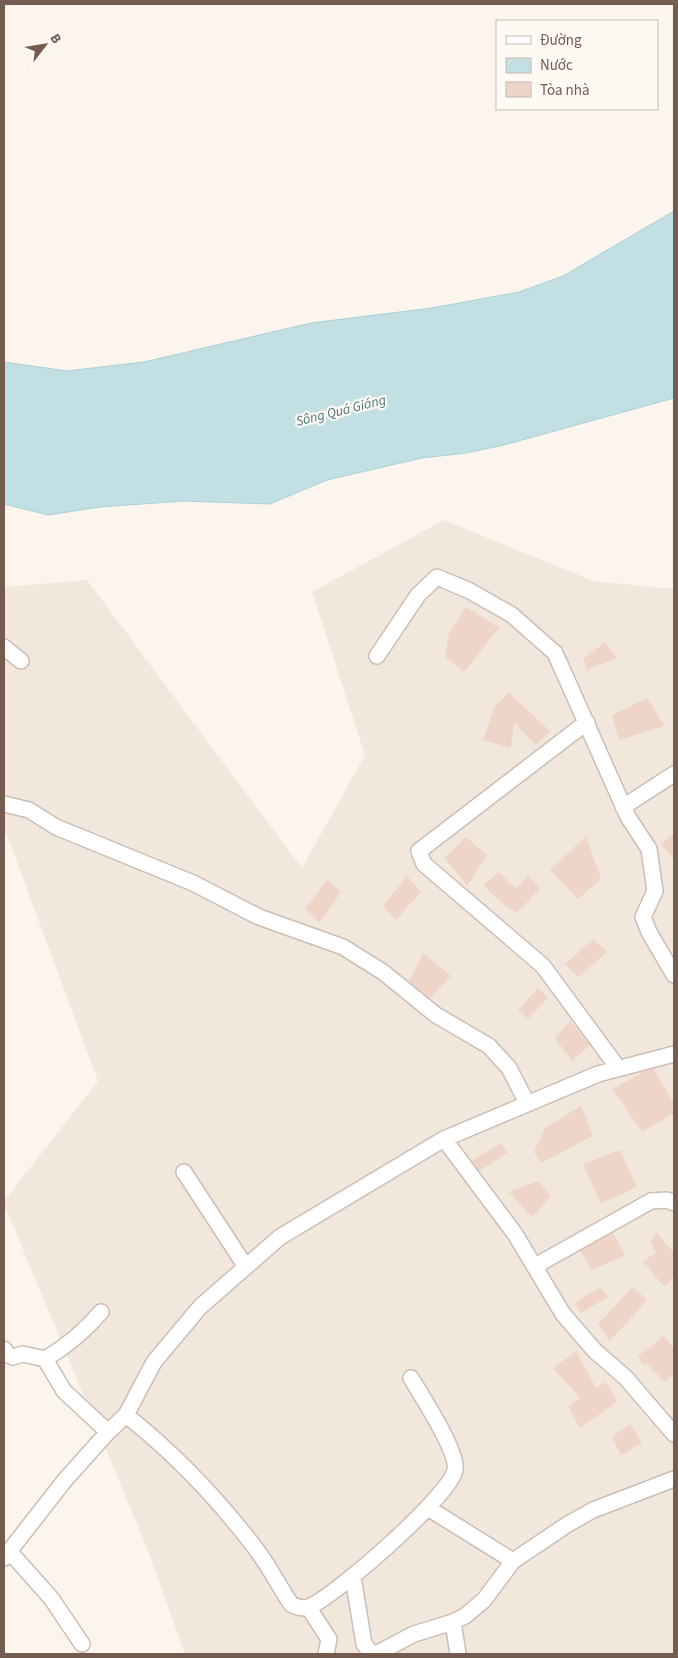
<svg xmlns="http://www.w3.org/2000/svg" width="678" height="1658" font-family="'Source Sans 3',sans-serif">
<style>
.residential{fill:#f2e7dc}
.water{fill:#c2e0e4;stroke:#a9d0d5}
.building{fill:#eed5c7}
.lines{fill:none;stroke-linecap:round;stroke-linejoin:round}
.minor-casing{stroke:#cdbdb3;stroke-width:18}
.minor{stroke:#fff;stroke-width:15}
.labels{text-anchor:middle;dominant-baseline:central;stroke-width:4.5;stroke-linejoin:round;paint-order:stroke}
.water-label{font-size:14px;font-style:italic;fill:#49787f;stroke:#fef9f3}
</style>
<rect width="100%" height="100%" fill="#fbf5ed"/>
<path class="residential" d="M 444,520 L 593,581 L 674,589 L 674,1654 L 185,1654 L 147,1548 L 4,1204 L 4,1201 L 98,1081 L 4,827 L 4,587 L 87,580 L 302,868 L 365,755 L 312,592 Z"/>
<path class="water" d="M 674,211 L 674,398 L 504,445 L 466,453 L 422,458 L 327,480 L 270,504 L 184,501 L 100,507 L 48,515 L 4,504 L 4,362 L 67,371 L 144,362 L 311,323 L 432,308 L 519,292 L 563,276 Z"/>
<path class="building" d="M 466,607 L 499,628 L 464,672 L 445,657 L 449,633 Z
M 605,642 L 617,658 L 587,670 L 583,659 Z
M 509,693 L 550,731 L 536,745 L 514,723 L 511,748 L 483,740 L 495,706 Z
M 647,698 L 665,726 L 619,740 L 612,715 Z
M 674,833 L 674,859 L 661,844 Z
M 586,836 L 601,879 L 578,899 L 550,870 Z
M 466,837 L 487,855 L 467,886 L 445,858 Z
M 499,872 L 516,889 L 528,876 L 540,888 L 517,913 L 503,904 L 483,885 Z
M 407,876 L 421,892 L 396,920 L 383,906 Z
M 327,880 L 341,892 L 320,923 L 305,909 Z
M 594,939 L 607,952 L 578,977 L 565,964 Z
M 423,953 L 451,976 L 430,998 L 409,981 Z
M 538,988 L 548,998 L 528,1019 L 518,1010 Z
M 570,1021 L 590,1045 L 572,1061 L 555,1038 Z
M 654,1069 L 674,1104 L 674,1113 L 642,1132 L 613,1089 L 643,1072 Z
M 581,1106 L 593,1136 L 541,1163 L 534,1152 L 545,1128 Z
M 502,1143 L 507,1153 L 479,1171 L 472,1160 Z
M 620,1150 L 637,1187 L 601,1204 L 583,1164 Z
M 538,1181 L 551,1196 L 532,1217 L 509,1192 Z
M 656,1232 L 674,1253 L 674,1277 L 664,1287 L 643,1261 L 656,1253 L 651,1242 Z
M 613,1233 L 625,1255 L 592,1270 L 580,1251 Z
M 600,1287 L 608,1297 L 581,1313 L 574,1303 Z
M 633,1287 L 647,1300 L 610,1341 L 598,1324 Z
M 664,1336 L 674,1349 L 674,1374 L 665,1382 L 646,1363 L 643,1365 L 638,1356 Z
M 576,1351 L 596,1388 L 605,1382 L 618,1401 L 580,1428 L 568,1406 L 580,1398 L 553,1368 Z
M 630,1424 L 642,1443 L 621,1455 L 612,1437 Z"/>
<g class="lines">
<defs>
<path id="minor" d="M 4,647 L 21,661
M 377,656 L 418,595 L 437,577 L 470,591 L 512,615 L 555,653 L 628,817 L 649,849 L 655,891 L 643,917 L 649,932 L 674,975
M 587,722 L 419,851 L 424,864 L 543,966 L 618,1068
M 4,804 L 29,810 L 56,827 L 193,883 L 259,917 L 343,947 L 383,972 L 436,1015 L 489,1046 L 509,1068 L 527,1103
M 623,807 L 674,774
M 444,1139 L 515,1234 L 563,1314 L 595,1351 L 626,1378 L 674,1434
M 184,1172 L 246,1267
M 535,1266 L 651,1201 L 667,1200 L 674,1203
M 4,1349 L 8,1355 L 13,1357 L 23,1354 L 45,1359 L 64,1391 L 108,1432
M 45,1359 C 67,1346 84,1332 101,1312
M 126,1415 C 175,1454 218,1499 256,1549 C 269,1566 279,1586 291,1604 C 296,1607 302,1609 309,1607 C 335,1596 450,1496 455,1470 C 459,1453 421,1395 411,1378
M 428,1508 L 513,1561
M 9,1551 L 51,1598 L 82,1644
M 4,1558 L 65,1480 L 108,1432 L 126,1415 L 154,1362 L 200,1307 L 280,1237 L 444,1139 L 598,1074 L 674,1054
M 353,1577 L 364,1644 L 372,1654 L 378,1653 L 414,1634 L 453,1622 L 465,1616 L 484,1600 L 513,1561 L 568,1524 L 593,1510 L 674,1479
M 308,1607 L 329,1639 L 326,1654
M 453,1622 L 458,1654"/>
</defs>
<use href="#minor" class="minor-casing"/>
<use href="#minor" class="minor"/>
</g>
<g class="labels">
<g class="water-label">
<text transform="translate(341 411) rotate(-14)">Sông Quá Giáng</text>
</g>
</g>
<rect width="678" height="1658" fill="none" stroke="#755c51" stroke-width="10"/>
<rect x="496" y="20" width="162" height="90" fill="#fef9f3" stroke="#c7bab2"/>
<rect x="506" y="36" width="25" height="8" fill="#ffffff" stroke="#c7bab2"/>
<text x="540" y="45" font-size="15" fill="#755c51">Đường</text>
<rect x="506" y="58" width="25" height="15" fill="#c2e0e4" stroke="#c7bab2"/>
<text x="540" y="70" font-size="15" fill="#755c51">Nước</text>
<rect x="506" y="82" width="25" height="15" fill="#eed5c7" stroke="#c7bab2"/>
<text x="540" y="95" font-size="15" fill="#755c51">Tòa nhà</text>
<g transform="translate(45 45) rotate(59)" stroke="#fef9f3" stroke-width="4" paint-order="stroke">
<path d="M0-4L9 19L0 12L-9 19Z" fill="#755c51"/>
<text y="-8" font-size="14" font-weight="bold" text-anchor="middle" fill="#755c51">B</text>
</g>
</svg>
